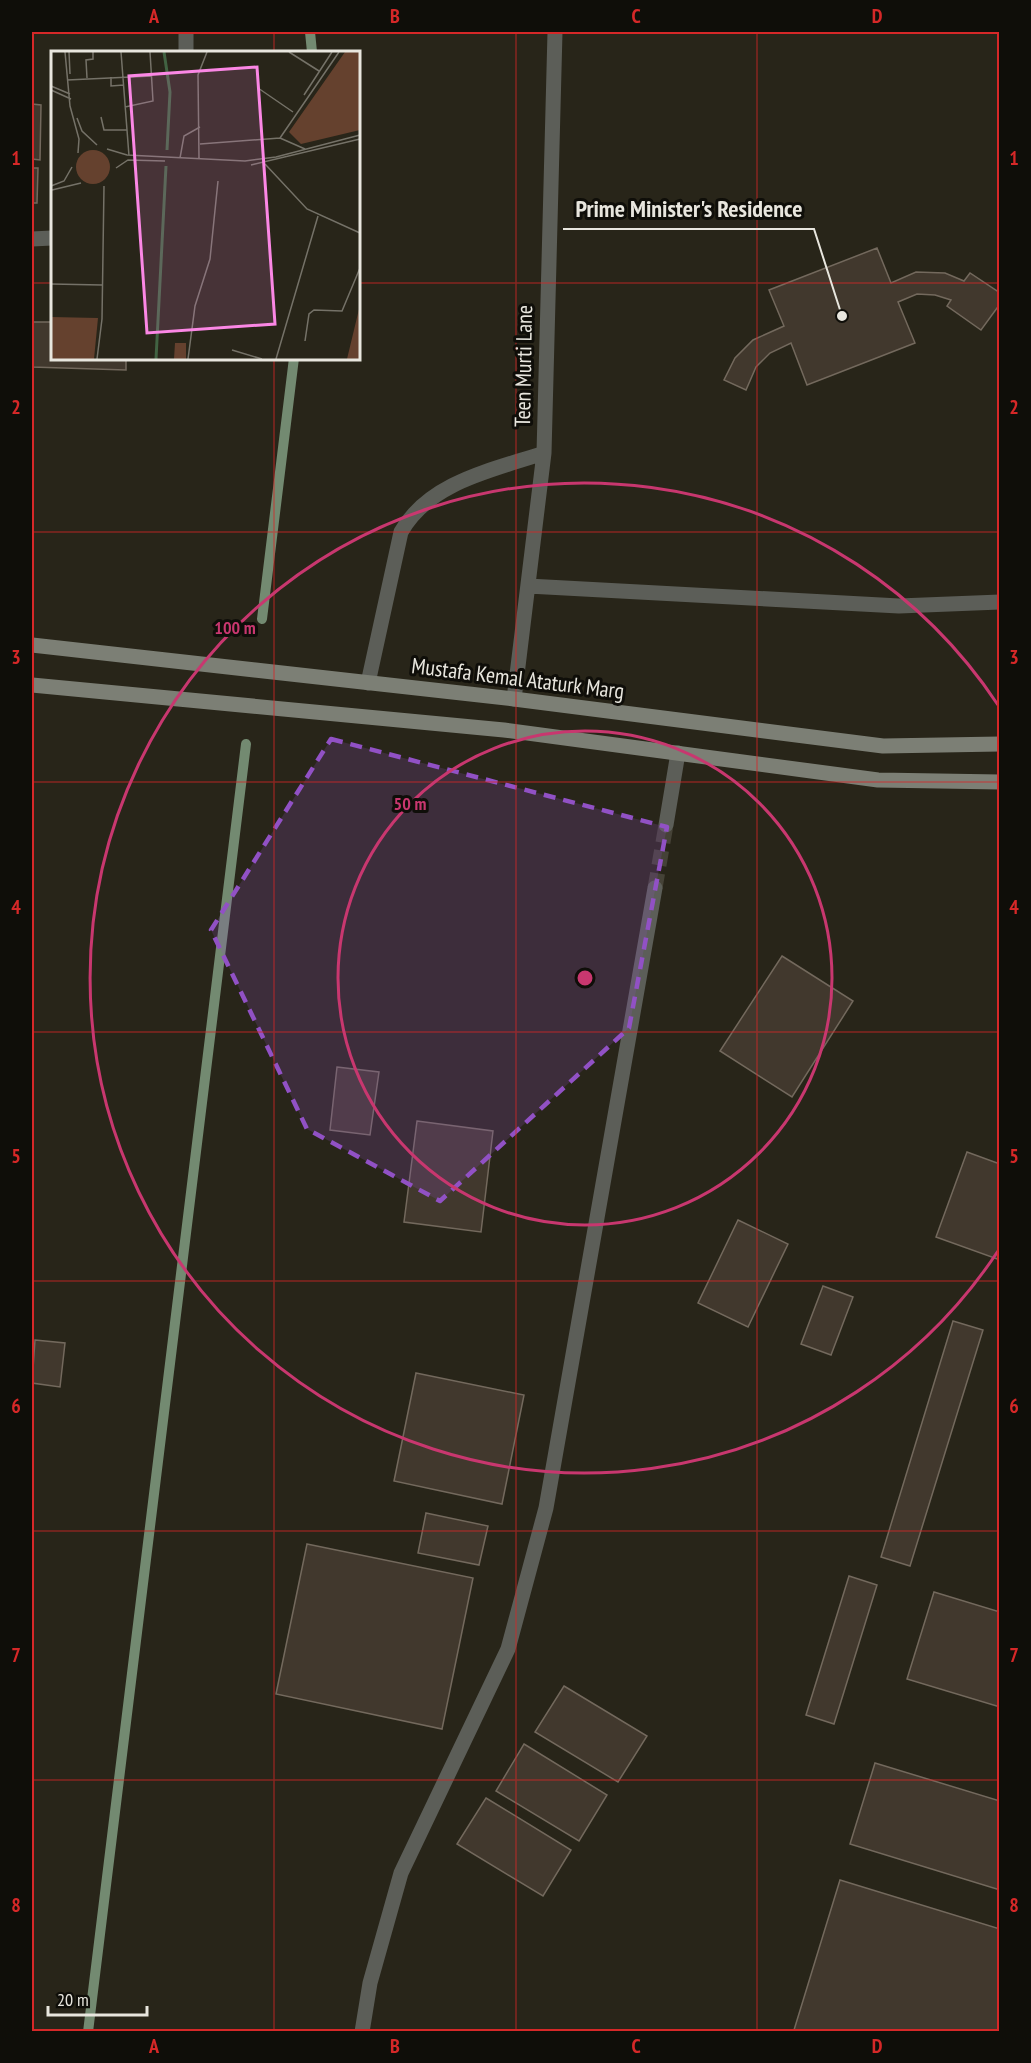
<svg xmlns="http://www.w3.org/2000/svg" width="1031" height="2063" font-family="'PT Sans Narrow',sans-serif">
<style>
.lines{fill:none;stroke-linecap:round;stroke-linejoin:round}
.stream{stroke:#738a71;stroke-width:10}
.building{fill:#41382d;stroke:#73695d;stroke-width:1.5}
.street-tunnel{stroke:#454237;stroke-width:15;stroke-dasharray:15 8;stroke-linecap:butt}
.street{stroke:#5c5e58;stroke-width:15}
.secondary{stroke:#7c7f75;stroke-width:15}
.marked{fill:#9151c5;fill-opacity:0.2;stroke:#9151c5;stroke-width:4.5;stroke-dasharray:12 8;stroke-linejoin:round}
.grid{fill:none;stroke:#d62828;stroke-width:1.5;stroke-opacity:0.55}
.ring{fill:none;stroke:#c8376f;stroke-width:3}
.labels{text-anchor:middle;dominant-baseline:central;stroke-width:6;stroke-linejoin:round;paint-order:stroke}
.street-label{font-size:22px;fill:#e8e6de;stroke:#0f0e09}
.inset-river{fill:none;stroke:#416342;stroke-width:3}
.inset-road{fill:none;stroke:#757268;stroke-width:1.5}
.view{fill:#fb87e5;fill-opacity:0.15;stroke:#fb87e5;stroke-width:3}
.inset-edge{fill:none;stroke:#e8e6de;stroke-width:3}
.centre{fill:#c8376f;stroke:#0f0e09;stroke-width:3}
.ring-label{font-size:18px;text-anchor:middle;font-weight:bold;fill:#c8376f;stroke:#0f0e09;stroke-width:6;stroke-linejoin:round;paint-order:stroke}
.leader{fill:none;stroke:#e8e6de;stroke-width:2}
.callout-dot{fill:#e8e6de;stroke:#0f0e09;stroke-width:2}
.callout-label{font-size:24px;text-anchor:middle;font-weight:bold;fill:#e8e6de;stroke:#0f0e09;stroke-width:6;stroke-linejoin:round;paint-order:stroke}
.neatline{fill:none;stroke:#d62828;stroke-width:2}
.grid-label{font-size:20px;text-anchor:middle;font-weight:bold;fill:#d62828}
</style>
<rect width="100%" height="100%" fill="#282519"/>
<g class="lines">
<path class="stream" d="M 310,32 L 312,52
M 262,619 L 294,358
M 88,2032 L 246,744"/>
</g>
<path class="building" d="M 32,104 L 41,105 L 40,160 L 32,159 Z
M 32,168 L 38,168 L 37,203 L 32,203 Z
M 877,248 L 891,283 L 916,272 L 945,273 L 964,281 L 970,273 L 1000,293 L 1000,304 L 981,330 L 947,306 L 951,300 L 935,295 L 917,294 L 898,302 L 915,343 L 807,385 L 791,343 L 770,353 L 756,367 L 746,390 L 724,380 L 735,358 L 753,340 L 784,326 L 769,290 Z
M 32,322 L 52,322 L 52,358 L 126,358 L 126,370 L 32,367 Z
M 782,956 L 853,1001 L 792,1097 L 720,1051 Z
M 337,1067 L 379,1072 L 370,1135 L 330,1130 Z
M 417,1121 L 493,1131 L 481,1232 L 404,1222 Z
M 967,1152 L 1000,1164 L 1000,1260 L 936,1237 Z
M 738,1220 L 788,1244 L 748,1327 L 698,1303 Z
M 823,1286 L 853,1297 L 831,1355 L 801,1344 Z
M 953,1321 L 983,1330 L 910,1566 L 881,1557 Z
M 35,1340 L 65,1343 L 60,1387 L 32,1383 Z
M 416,1373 L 524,1395 L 502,1504 L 394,1481 Z
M 426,1513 L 488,1526 L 479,1565 L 418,1553 Z
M 307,1544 L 473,1578 L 442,1729 L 276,1694 Z
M 849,1576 L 877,1585 L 834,1724 L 806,1715 Z
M 934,1592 L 1000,1612 L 1000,1707 L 907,1679 Z
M 564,1686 L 647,1736 L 618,1782 L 535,1732 Z
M 524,1744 L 607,1795 L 579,1841 L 496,1791 Z
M 875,1763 L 1000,1801 L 1000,1890 L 850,1844 Z
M 486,1798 L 571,1850 L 543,1896 L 457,1844 Z
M 840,1880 L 1000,1929 L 1000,2032 L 794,2030 Z"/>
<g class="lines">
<path class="street-tunnel" d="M 655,888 L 666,825"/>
<path class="street" d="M 186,32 L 186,52
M 32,239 L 52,238
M 528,586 L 899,606 L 1000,602
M 368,683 L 401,532 C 429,482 493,470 544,453
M 514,699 L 544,453 L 555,32
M 666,825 L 678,753
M 362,2032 L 370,1983 L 401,1873 L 508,1649 L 546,1508 L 655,888"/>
<path class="secondary" d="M 32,645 L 514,699 L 883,746 L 1000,744
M 32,685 L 504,730 L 878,780 L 1000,782"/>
</g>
<path class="marked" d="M 331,739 L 667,827 L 629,1028 L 440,1201 L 307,1129 L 211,930 Z"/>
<path class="grid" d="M 274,32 L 274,52M 516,32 L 516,2032M 757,32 L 757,2032M 32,283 L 52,283M 358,283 L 1000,283M 274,358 L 274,2032M 32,532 L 1000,532M 32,782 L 1000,782M 32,1032 L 1000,1032M 32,1281 L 1000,1281M 32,1531 L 1000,1531M 32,1780 L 1000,1780"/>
<g class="ring">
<circle cx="585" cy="978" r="247"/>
<path d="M998 1251A495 495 0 1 1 998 705"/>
</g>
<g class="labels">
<g class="street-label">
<text transform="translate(523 366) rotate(-89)">Teen Murti Lane</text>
<text transform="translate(518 678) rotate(7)">Mustafa Kemal Ataturk Marg</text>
</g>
</g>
<g transform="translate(51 51)">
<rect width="309" height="309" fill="#282519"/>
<path d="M 294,1 L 309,1 L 309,79 L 250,93 L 238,81 ZM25 116a17 17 0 1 1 34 0a17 17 0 1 1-34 0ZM 309,254 L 309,308 L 296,308 ZM 0,266 L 47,267 L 43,308 L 0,308 ZM 124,292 L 135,292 L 135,308 L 123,308 Z" fill="#65412e"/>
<path class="inset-river" d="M 113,1 L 119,41 L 116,99M 105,308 L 115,115"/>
<path class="inset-road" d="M 14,1 L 19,55 L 28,88 L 27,102M 18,1 L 19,23M 70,1 L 78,105M 238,1 L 268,20M 60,26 L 60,35 L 73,34M 36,27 L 35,9 L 42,8 L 42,1M 16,29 L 101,25M 0,35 L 19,43M 207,37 L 242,61M 0,39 L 20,48M 253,44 L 281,1M 74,56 L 102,50 L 99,1M 50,66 L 53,79 L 76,79M 26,67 L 31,80 L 46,94M 229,87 L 288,1M 229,87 L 254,98M 149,93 L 229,87M 56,98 L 76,104 L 194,110 L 225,106 L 309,84M 129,107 L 133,85 L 149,76M 148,107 L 147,24 L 156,1M 214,113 L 256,158 L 309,182M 200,114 L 309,88M 65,117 L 77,109 L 114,110M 0,135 L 13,130 L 21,116M 1,139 L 30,132M 0,233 L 51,234M 254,290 L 258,263 L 263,259 L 291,260 L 309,217M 181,299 L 211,308M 46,308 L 51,268 L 53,135M 137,308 L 144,255 L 159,208 L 167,130M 225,308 L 267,165"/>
<path class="view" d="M 206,16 L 224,273 L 96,282 L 78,25 Z"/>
<rect width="309" height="309" class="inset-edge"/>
</g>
<circle cx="585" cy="978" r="9" class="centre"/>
<g class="ring-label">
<text x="235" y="634">100 m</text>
<text x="410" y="810">50 m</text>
</g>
<path class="leader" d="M842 316L814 229H563"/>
<circle class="callout-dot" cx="842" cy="316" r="6"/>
<g class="callout-label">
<text x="689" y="217">Prime Minister's Residence</text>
</g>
<rect width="1031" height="2063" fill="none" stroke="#0f0e09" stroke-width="66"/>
<path d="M48 2006v9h99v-9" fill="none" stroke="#e8e6de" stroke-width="3"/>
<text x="57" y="2006" font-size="18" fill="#e8e6de" stroke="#0f0e09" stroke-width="4.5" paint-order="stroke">20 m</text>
<rect x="33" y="33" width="965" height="1997" class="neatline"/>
<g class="grid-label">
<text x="154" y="23">A</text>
<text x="395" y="23">B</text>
<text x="636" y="23">C</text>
<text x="877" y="23">D</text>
<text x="16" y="165">1</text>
<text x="1014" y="165">1</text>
<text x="16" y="414">2</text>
<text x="1014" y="414">2</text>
<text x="16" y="664">3</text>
<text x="1014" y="664">3</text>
<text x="16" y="914">4</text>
<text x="1014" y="914">4</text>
<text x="16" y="1163">5</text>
<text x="1014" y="1163">5</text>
<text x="16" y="1413">6</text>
<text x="1014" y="1413">6</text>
<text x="16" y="1662">7</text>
<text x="1014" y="1662">7</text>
<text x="16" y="1912">8</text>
<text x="1014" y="1912">8</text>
<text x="154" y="2053">A</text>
<text x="395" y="2053">B</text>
<text x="636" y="2053">C</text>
<text x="877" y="2053">D</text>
</g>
</svg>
